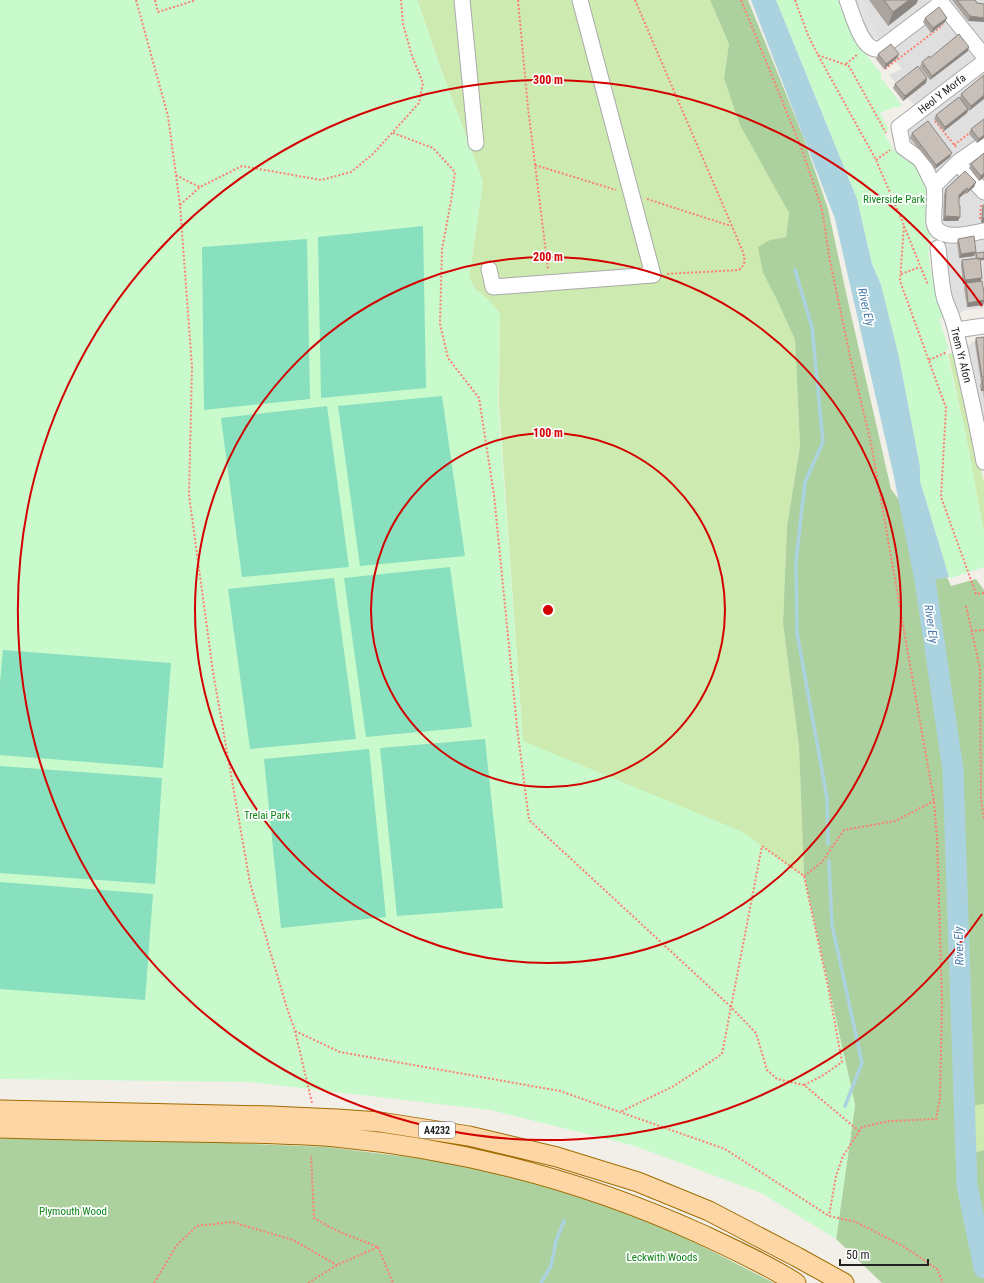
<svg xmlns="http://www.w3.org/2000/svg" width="984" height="1283" font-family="'Roboto Condensed',sans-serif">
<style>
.residential{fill:#e0dfdf}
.grass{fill:#cdebb0}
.forest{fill:#add19e}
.park{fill:#c8facc}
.pitch{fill:#88e0be}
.parking{fill:#e2e2e2}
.water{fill:#aad3df}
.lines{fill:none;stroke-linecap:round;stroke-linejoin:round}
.stream{stroke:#aad3df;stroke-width:3.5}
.river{stroke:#aad3df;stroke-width:21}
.minor-casing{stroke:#a9a9a9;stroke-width:17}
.major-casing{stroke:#a06b00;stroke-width:21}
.path{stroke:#fa8072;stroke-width:2;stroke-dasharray:2 2;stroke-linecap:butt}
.minor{stroke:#fff;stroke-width:15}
.major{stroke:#fcd6a4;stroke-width:19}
.wall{fill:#aba49e}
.shaded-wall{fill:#8b8681}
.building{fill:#c7bfb8;stroke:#8b8681}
.ring{fill:none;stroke:#d40000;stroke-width:2}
.labels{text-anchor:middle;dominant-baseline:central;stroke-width:3.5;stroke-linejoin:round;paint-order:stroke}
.shield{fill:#fff;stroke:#646464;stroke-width:1}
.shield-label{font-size:10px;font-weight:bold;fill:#222}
.street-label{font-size:11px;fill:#222;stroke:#fff}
.park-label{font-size:11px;fill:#0c8416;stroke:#fff}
.water-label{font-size:12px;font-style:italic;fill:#4a7aab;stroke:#fff}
.centre{fill:#d40000;stroke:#fff;stroke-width:2}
.ring-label{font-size:12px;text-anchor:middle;font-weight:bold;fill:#d40000;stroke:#fff;stroke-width:3.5;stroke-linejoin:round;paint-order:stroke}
</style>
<rect width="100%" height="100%" fill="#f2efe9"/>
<path class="residential" d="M 840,0 L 984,0 L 984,228 L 950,228 L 944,223 L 941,187 L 919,151 L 910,142 L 905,126 L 916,107 L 889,75 L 902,69 L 871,32 Z
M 984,240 L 984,308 L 966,310 L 956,314 L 952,301 L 942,245 Z
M 984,338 L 984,440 L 965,348 L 976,339 Z"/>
<path class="grass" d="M 417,0 L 710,0 L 729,44 L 724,78 L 767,173 L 789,213 L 786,237 L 770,240 L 763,273 L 777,300 L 795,340 L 800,446 L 787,526 L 783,623 L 799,747 L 804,876 L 523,742 L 499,403 L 500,313 L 486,298 L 475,289 L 469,277 L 483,182 L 441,69 Z
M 955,352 L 984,483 L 984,533 L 965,431 L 948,354 Z
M 984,1104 L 984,1150 L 967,1155 L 964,1107 Z"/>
<path class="forest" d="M 710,0 L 748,0 L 803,136 L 828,209 L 847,297 L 891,489 L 934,547 L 951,586 L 976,579 L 984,590 L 984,1104 L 964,1107 L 967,1155 L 984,1150 L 984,1283 L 882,1283 L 836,1239 L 855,1105 L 804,876 L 799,747 L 783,623 L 787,526 L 800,446 L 795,340 L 777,300 L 763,273 L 758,247 L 770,240 L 786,237 L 789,213 L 740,125 L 724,78 L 729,44 Z
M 0,1138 L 231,1143 L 327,1147 L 440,1161 L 533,1182 L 607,1205 L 669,1229 L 774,1283 L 0,1283 Z"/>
<path class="park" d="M 0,0 L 417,0 L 441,69 L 483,182 L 469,277 L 475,289 L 486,298 L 500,313 L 498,403 L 523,741 L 743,832 L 804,876 L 855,1105 L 836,1239 L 761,1193 L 635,1146 L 490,1110 L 249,1082 L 0,1079 Z
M 776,0 L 839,0 L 859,46 L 881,73 L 881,78 L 902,105 L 896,108 L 895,107 L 880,113 L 889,130 L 884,133 L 894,151 L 899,149 L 916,161 L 930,194 L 930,241 C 924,258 939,298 944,317 L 939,319 L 949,349 L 946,350 L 965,431 L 984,533 L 984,567 L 951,578 L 949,577 L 920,481 L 920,467 L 899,357 L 881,286 L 872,264 L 857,199 Z"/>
<path class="pitch" d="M 423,226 L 426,388 L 321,398 L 318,237 Z
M 307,239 L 310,399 L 204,410 L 202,247 Z
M 442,396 L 465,556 L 360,566 L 338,406 Z
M 327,406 L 349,567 L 242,577 L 221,418 Z
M 450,567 L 472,727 L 366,737 L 344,578 Z
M 334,578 L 356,739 L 250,749 L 228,589 Z
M 3,650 L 171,663 L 163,768 L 0,755 L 0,683 Z
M 485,739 L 503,908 L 397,916 L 380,748 Z
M 369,749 L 386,917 L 281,928 L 264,759 Z
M 0,766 L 162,778 L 155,884 L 0,873 Z
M 0,882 L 153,894 L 145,1000 L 0,989 Z"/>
<path class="parking" d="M 853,0 L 863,0 L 877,36 L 868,40 Z
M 975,76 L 974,82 L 915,128 L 909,127 Z"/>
<path class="water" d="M 751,0 L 776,0 L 857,199 L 872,264 L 881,285 L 899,357 L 920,467 L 920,481 L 949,577 L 915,584 L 894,477 L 835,219 Z"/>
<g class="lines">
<path class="stream" d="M 795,270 L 812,327 L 823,442 L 805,482 L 796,561 L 797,633 L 827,798 L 828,844
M 829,861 L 832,925 L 862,1063 L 845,1106
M 541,1283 L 551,1266 L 556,1241 L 564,1221"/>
<path class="river" d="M 921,553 L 953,770 L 967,1185 L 984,1268"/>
<defs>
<path id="minor" d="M 462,0 L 476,143
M 847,0 C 853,14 861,52 880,49 L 941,3
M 939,0 L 984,56
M 984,144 L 957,163 L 934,186 C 936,199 933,210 934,223 C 938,243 971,233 984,231
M 962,168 L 984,192
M 934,186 L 921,160 L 903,147 L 899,127 L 984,62
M 938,248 C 940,263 941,287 945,300 C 949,310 954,321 956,332 C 966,375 976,418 984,462
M 489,269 L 493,287 L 653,275 L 580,0
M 956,330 L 984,326"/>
<path id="major" d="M 0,1110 L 271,1116 L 337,1119 L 380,1122 L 469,1136 L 557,1157 L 638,1182 L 709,1211 L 797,1257 L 844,1283
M 0,1128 C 62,1130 124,1131 186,1132 C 236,1133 285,1133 335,1137 C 461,1149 585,1181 701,1234 C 733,1249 766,1264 796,1283"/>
</defs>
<use href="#minor" class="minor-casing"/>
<use href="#major" class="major-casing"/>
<path class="path" d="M 136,0 L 168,116 L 180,205 L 192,367 L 189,495 L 213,672 L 250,883 L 286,1005 L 295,1031 L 312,1103
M 155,0 L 158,12 L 196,0
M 518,0 L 528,108 L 548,269
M 635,0 L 743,252 C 745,260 746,264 739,270 L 666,274
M 741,0 L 801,147 L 822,209 L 830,261 L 851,361 L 871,443 L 934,801 L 937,838 L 942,1000 L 940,1099 L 936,1119 L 890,1121 L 862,1127 L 843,1156 L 836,1176 L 829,1216
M 795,0 L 808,35 L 818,55 L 876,160 L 904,225 L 900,281 L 946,408 L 941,497 L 976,594 L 984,593
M 818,55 L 849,66 L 886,133
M 846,64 L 858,54
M 885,69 L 943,25
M 935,121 L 956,147
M 393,133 L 433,148 L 455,172 L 451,201 L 442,249 L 440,324 L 448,358 L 479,398 L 494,495 L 517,727 L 529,820 L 731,1007 L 722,1054 L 674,1086 L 620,1112
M 954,145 L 972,131
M 876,160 L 890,150
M 535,165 L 616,190
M 176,175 L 185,180 L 200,187
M 647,199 L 731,226
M 180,205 L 200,187 L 242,166 L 321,180 L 351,172 L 373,154 L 419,103 L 423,83 L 412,56 L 403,24 L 401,0
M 980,219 L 981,205
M 904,226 L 928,285
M 901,274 L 920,267
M 929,360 L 947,352
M 966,606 L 980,668 L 981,798 L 984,820
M 971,631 L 984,630
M 804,876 L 822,862 L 844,830 L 895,821 L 934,801
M 295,1031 L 340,1052 L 560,1091 L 725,1149 L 829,1216 L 856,1222 L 903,1246 L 937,1269 L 943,1283
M 804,1085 L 822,1076 L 842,1062 L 829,991 L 804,876 L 762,846 L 731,1007 L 756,1033 L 767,1070 L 777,1079 L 804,1085 L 859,1131
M 378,1247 L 393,1283
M 154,1283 L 177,1245 L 197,1226 L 232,1222 L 293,1240 L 337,1265
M 308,1283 L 337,1265 L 378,1247 L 337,1231 L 314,1218 L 311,1155"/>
<use href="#minor" class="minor"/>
<use href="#major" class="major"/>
</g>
<path class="wall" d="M 869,0 L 918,0 L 916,4 L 888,26 Z
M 952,0 L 975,0 L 977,3 L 968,21 Z
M 925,18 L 947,18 L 945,22 L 931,33 L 923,22 Z
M 968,51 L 930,80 L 920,67 L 922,62 L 930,58 Z
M 878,54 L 899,54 L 897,58 L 884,69 L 876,59 Z
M 984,75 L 969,111 L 968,110 L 967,113 L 944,131 L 934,119 L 936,115 L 960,98 L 961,94 Z
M 927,78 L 926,83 L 903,101 L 893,88 L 895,84 Z
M 971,129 L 984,138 L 977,143 L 969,134 Z
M 912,133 L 950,157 L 935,169 L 910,138 Z
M 984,153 L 984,177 L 979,181 L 969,168 L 971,164 Z
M 976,182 L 974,187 L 966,194 L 965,193 L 959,198 L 958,221 L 943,221 L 944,194 L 946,189 Z
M 983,205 L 984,223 L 981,222 L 982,210 Z
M 958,239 L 976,252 L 974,256 L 959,258 L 957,243 Z
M 976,253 L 980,261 L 981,281 L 984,294 L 984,302 L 983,305 L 967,307 L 964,288 L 965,284 L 963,284 L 961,265 L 962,260 L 976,259 L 975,256 Z
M 984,337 L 984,399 L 983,391 L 981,391 L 980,385 L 981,382 L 975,343 L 976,338 Z"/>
<path class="shaded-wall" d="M 909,0 L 918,0 L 916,4 L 888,26 L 893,12 Z
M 970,16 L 984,18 L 984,22 L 968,21 Z
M 947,18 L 945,22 L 931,33 L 933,28 Z
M 969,47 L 968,51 L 930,80 L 932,76 Z
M 899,54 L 897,58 L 884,69 L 886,64 Z
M 927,78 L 926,83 L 903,101 L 905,96 Z
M 984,95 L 984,99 L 969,111 L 971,106 Z
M 968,109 L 967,113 L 944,131 L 945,127 Z
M 984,135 L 984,138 L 977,143 L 979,139 Z
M 952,153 L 950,157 L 935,169 L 936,165 Z
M 984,173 L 984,177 L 979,181 L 981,176 Z
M 976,182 L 974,187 L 966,194 L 968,190 Z
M 967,188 L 965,193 L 957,200 L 959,195 Z
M 945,216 L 960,217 L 958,221 L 943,221 Z
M 982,218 L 984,218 L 984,223 L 981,222 Z
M 976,252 L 974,256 L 959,258 L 961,254 Z
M 984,258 L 984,260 L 976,261 L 977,259 Z
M 982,278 L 980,282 L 963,284 L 965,280 Z
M 984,300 L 983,305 L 967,307 L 968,303 Z
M 983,386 L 984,386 L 983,391 L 981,391 Z"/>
<path class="building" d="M 884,0 L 909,0 L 893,12 Z
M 957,0 L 975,0 L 977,3 L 984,4 L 984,18 L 970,16 Z
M 939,7 L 947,18 L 933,28 L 925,18 Z
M 959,34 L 969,47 L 932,76 L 922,62 L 929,56 L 930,58 Z
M 891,44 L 899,54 L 886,64 L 878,54 Z
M 918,66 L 927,78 L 905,96 L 895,84 Z
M 984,75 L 984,95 L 971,106 L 961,94 Z
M 959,97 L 968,109 L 945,127 L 936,115 Z
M 984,119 L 984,135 L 979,139 L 971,129 Z
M 928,121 L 952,153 L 936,165 L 912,133 Z
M 984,153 L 984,173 L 981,176 L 971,164 Z
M 965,171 L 976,182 L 968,190 L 967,188 L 959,195 L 959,206 L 960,206 L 960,217 L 945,216 L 946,189 Z
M 983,205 L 984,205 L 984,218 L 982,218 Z
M 974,236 L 976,252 L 961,254 L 958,239 Z
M 984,252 L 984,258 L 977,259 L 976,253 Z
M 980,258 L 982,278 L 965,280 L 962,260 Z
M 982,281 L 984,294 L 984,300 L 968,303 L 966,283 Z
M 984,337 L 984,377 L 982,377 L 976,338 Z
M 982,380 L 984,380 L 984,386 L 983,386 Z"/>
<g class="ring">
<circle cx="548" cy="610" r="177"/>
<circle cx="548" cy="610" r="353"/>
<path d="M982 914A530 530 0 1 1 982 306"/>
</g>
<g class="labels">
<rect class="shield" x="419" y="1122" width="36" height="16" rx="3"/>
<g class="shield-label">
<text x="437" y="1130">A4232</text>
</g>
<g class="street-label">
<text transform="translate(942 94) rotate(-38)">Heol Y Morfa</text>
<text transform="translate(961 355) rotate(76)">Trem Yr Afon</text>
</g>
<g class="park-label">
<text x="894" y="199">Riverside Park</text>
<text x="267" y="815">Trelai Park</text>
<text x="73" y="1211">Plymouth Wood</text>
<text x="662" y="1257">Leckwith Woods</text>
</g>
<g class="water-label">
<text transform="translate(866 307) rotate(77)">River Ely</text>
<text transform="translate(931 624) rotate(82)">River Ely</text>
<text transform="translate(959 946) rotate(-92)">River Ely</text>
</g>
</g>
<circle cx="548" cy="610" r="6" class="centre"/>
<g class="ring-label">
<text x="548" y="84">300 m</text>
<text x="548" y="261">200 m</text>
<text x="548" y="437">100 m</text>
</g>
<path d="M840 1259v6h88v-6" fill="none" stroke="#222222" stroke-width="2"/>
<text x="846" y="1259" font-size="12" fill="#222222" stroke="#ffffff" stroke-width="3" paint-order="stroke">50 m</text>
</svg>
